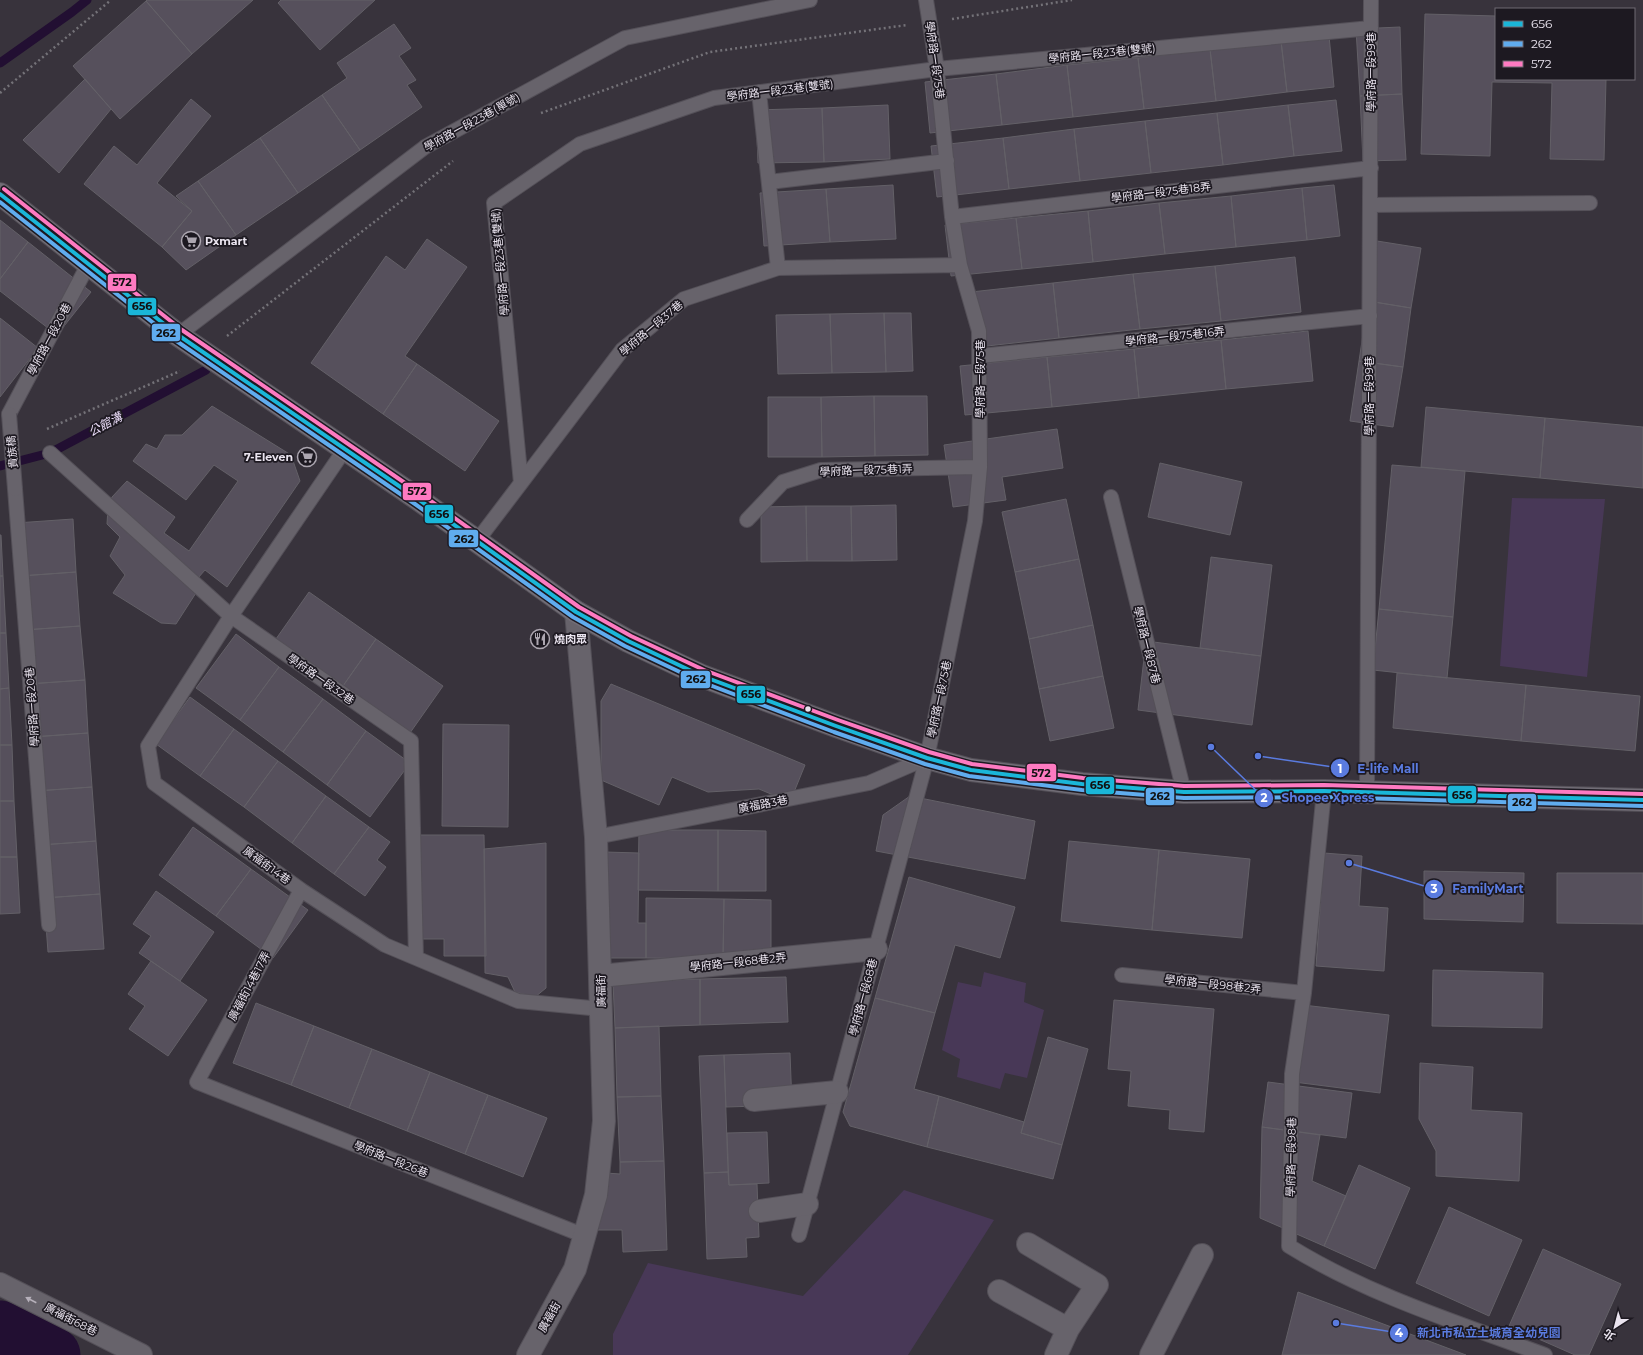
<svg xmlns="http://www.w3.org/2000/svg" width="1643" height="1355" font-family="Montserrat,'Noto Sans TC',sans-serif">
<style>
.green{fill:#483857}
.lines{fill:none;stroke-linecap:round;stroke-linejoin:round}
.stream{stroke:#220f32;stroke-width:9}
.river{stroke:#220f32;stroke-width:57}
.building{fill:#56505c;stroke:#636067}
.lane-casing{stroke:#545058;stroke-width:16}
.street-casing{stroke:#545058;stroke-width:24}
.secondary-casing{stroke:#545058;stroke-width:24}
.path{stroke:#747278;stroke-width:2.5;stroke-dasharray:2 3;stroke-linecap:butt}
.lane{stroke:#67636b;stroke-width:14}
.street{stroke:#67636b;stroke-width:22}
.secondary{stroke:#716d76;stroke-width:22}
.lane-bridge-casing{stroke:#545058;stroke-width:16;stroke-linecap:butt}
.lane-bridge{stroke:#67636b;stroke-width:14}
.bus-1-casing{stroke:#1d1921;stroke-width:7}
.bus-2-casing{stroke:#1d1921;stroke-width:7}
.bus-3-casing{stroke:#1d1921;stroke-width:7}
.bus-1{stroke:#1ab6d8;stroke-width:4}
.bus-2{stroke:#60acee;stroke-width:4}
.bus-3{stroke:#fe7ac1;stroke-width:4}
.oneway{fill:#b6b0ba}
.bus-dot{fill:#eae4ef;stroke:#1d1921;stroke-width:1.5}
.labels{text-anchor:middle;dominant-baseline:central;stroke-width:3.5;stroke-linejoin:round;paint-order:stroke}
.street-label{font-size:11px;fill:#eae4ef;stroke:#1d1921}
.poi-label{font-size:11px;font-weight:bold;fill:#eae4ef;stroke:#1d1921;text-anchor:start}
.water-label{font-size:12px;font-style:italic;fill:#e9dbf7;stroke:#1d1921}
.leader{fill:none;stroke:#5a7bdf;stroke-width:1.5}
.callout-dot{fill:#5a7bdf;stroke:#1d1921;stroke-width:1.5}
.mark-label{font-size:12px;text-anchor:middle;font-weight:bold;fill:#fff}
.callout-label{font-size:12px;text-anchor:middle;font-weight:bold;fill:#5a7bdf;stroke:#1d1921;stroke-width:3.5;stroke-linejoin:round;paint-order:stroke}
.line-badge{stroke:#1d1921;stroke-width:1.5}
.pale-badge-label{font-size:11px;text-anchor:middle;font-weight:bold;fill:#111}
</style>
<rect width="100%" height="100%" fill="#38333c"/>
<path class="green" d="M 1512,498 L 1605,499 L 1587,677 L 1500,666 Z
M 984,972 L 1026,983 L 1024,1002 L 1044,1010 L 1027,1078 L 1005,1073 L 1000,1089 L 957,1077 L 960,1059 L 942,1050 L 958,982 L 981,987 Z
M 904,1190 L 994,1220 L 908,1355 L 613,1355 L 613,1334 L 648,1263 L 803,1296 Z"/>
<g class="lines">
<path class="stream" d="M 0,63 L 72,12 L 87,0
M 0,466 L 50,453 L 206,370"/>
<path class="river" d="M 0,1329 L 52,1355"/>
</g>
<path class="building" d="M 147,0 L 253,0 L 192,54 L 146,1 Z
M 281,0 L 375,0 L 320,50 L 278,3 Z
M 146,1 L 192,54 L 120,119 L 73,66 Z
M 1425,14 L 1496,16 L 1496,79 L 1606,79 L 1604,160 L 1550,159 L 1552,83 L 1492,82 L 1490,156 L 1421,154 Z
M 394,24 L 411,48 L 399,56 L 416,80 L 407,85 L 422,107 L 360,150 L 322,95 L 347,78 L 337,63 Z
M 1400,27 L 1402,94 L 1360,96 L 1356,29 Z
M 1329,36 L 1334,87 L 1287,92 L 1281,41 Z
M 1281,41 L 1287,92 L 1216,101 L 1210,49 Z
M 1210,49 L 1216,101 L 1144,109 L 1138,58 Z
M 1138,58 L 1144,109 L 1073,117 L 1067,65 Z
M 1067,65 L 1073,117 L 1002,125 L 996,74 Z
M 996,74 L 1002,125 L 930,133 L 925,82 Z
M 85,79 L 111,109 L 59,173 L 23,140 Z
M 1402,94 L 1406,160 L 1363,161 L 1360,96 Z
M 322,95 L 360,150 L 298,193 L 260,138 Z
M 191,99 L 211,116 L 157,183 L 192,211 L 162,247 L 84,184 L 114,146 L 137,165 Z
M 1336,100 L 1342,151 L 1294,156 L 1288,105 Z
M 888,105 L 890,159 L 824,162 L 822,108 Z
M 1288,105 L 1294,156 L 1223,165 L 1217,113 Z
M 822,108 L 824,162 L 758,163 L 756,110 Z
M 1217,113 L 1223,165 L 1151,173 L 1145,121 Z
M 1145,121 L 1151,173 L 1080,181 L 1074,129 Z
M 1074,129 L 1080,181 L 1009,189 L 1003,138 Z
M 260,138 L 298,193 L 236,235 L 198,181 Z
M 1003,138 L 1009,189 L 937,197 L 931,146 Z
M 198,181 L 236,235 L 186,270 L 162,247 L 192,211 L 176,196 Z
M 893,185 L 896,239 L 830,242 L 826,189 Z
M 1334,185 L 1340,236 L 1307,240 L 1302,188 Z
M 1302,188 L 1307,240 L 1236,247 L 1231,196 Z
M 826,189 L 830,242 L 764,246 L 760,193 Z
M 1231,196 L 1236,247 L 1165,254 L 1159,203 Z
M 1159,203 L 1165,254 L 1093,262 L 1088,211 Z
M 1088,211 L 1093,262 L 1022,269 L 1016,218 Z
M 1016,218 L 1022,269 L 951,276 L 945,225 Z
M 0,220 L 28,242 L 0,279 Z
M 427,239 L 467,267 L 405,356 L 417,364 L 383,414 L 311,363 L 386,256 L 405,270 Z
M 1377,241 L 1421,248 L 1411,308 L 1368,301 Z
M 28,242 L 91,292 L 57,335 L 0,291 L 0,279 Z
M 1295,257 L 1301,312 L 1221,321 L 1215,266 Z
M 1215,266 L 1221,321 L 1140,329 L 1133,274 Z
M 1133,274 L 1140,329 L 1059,338 L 1053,283 Z
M 1053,283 L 1059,338 L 978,347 L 971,292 Z
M 1368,301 L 1411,308 L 1403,367 L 1359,361 Z
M 884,313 L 886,372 L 832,373 L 830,314 Z
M 884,313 L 911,313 L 913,371 L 886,372 Z
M 830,314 L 832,373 L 778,374 L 776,315 Z
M 0,318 L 38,348 L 0,397 Z
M 1308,331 L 1313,381 L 1226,389 L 1221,340 Z
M 1221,340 L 1226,389 L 1139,398 L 1134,349 Z
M 1134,349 L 1139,398 L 1052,407 L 1047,357 Z
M 1047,357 L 1052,407 L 965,415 L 960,366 Z
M 1359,361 L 1403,367 L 1393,427 L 1350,421 Z
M 417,364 L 499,421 L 465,471 L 383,414 Z
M 874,396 L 875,456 L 822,457 L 821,397 Z
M 874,396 L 927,396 L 928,455 L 875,456 Z
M 768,397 L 821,397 L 822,457 L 768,457 Z
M 212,406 L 291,455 L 300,481 L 227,587 L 205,570 L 198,578 L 203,582 L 176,624 L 161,623 L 113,593 L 125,575 L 110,556 L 120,537 L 107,524 L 108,508 L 112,497 L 127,481 L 175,517 L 164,533 L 189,551 L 238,481 L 214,465 L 186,500 L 133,461 L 146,444 L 157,449 L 165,435 L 182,435 Z
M 1426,407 L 1545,418 L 1540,478 L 1421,467 Z
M 1545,418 L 1643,427 L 1643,488 L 1540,478 Z
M 1057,429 L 1063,468 L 1002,477 L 1006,500 L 953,507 L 944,445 Z
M 1160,463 L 1242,482 L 1230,535 L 1148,517 Z
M 1392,465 L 1465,471 L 1453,617 L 1379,609 Z
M 1066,499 L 1079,559 L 1015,572 L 1002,512 Z
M 896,505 L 897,560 L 852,561 L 851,506 Z
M 806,506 L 851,506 L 852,561 L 807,561 Z
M 806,506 L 807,561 L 761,562 L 761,507 Z
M 73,519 L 76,572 L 20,576 L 16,523 Z
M 0,535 L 1,535 L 3,576 L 0,576 Z
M 1211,557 L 1272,565 L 1261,656 L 1200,648 Z
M 1079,559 L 1093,625 L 1029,639 L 1015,572 Z
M 76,572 L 80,626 L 24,630 L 20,576 Z
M 0,576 L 3,576 L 6,633 L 0,633 Z
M 309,592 L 376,639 L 338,693 L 271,646 Z
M 1379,609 L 1453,617 L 1447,678 L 1373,670 Z
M 1093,625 L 1103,676 L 1039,689 L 1029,639 Z
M 80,626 L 85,680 L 28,684 L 24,630 Z
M 0,633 L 6,633 L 9,688 L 0,689 Z
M 236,634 L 279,667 L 240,720 L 196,688 Z
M 376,639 L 443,686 L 405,740 L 338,693 Z
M 1146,641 L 1261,656 L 1252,725 L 1138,710 Z
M 279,667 L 323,699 L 283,752 L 240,720 Z
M 1397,673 L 1526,685 L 1521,741 L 1393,728 Z
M 1103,676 L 1114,728 L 1050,741 L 1039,689 Z
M 85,680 L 88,733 L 32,737 L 28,684 Z
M 611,684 L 805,765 L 790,802 L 759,789 L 708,792 L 672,777 L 659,805 L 601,780 L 601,701 Z
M 1526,685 L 1640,696 L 1635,751 L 1521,741 Z
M 9,688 L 12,745 L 0,745 L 0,689 Z
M 190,697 L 234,729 L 200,776 L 156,744 Z
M 323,699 L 366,731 L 327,785 L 283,752 Z
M 443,724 L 509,725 L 508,827 L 442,826 Z
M 234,729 L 278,761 L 244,807 L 200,776 Z
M 366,731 L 410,763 L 370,817 L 327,785 Z
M 88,733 L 92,787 L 36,791 L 32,737 Z
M 0,745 L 12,745 L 14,801 L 0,801 Z
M 278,761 L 326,796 L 292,843 L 244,807 Z
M 92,787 L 96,841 L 40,845 L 36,791 Z
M 326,796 L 369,827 L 334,874 L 292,843 Z
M 910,796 L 1035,821 L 1025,879 L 876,851 L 883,815 Z
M 0,801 L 14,801 L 17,857 L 0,857 Z
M 193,827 L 251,869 L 216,916 L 159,875 Z
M 369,827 L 390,842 L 377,860 L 386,867 L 365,896 L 334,874 Z
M 639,830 L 718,830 L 718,891 L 638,890 Z
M 718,830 L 766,831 L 766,891 L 718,891 Z
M 419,835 L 484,835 L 486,956 L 444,956 L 444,939 L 420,939 Z
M 96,841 L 100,894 L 44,898 L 40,845 Z
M 1069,841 L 1159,850 L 1152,930 L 1061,921 Z
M 546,843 L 546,988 L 535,997 L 515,992 L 508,977 L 485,973 L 484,849 Z
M 1159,850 L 1250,859 L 1242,938 L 1152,930 Z
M 605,852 L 639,853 L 638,923 L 646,923 L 646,958 L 604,958 Z
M 1324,853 L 1362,856 L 1359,906 L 1388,908 L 1384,971 L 1316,966 Z
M 0,857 L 17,857 L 20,913 L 0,914 Z
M 251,869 L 308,910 L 273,958 L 216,916 Z
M 1424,871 L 1524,873 L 1523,922 L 1424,919 Z
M 1557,873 L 1643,873 L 1643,924 L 1557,923 Z
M 909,877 L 1015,907 L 1000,958 L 955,945 L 935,1013 L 875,998 Z
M 156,891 L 214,932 L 180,981 L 139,953 L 151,936 L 133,924 Z
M 100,894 L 104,949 L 48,952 L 44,898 Z
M 646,898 L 724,899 L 723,959 L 646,958 Z
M 724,899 L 771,900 L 771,960 L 723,959 Z
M 151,961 L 207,1000 L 168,1056 L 129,1029 L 145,1006 L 128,994 Z
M 1433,970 L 1543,973 L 1542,1028 L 1432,1026 Z
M 786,977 L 788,1022 L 700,1025 L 700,979 Z
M 700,979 L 700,1025 L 615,1028 L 613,982 Z
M 875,998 L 935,1013 L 914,1089 L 939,1096 L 927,1147 L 850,1126 L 843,1112 Z
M 1114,1000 L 1214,1009 L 1204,1132 L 1169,1129 L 1170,1110 L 1128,1106 L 1131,1071 L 1108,1069 Z
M 256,1003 L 314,1026 L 291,1085 L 233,1063 Z
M 1303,1005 L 1389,1015 L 1380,1093 L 1294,1082 Z
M 314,1026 L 372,1049 L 349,1108 L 291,1085 Z
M 659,1026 L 661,1096 L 617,1097 L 615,1028 Z
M 1048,1037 L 1088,1049 L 1062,1145 L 1021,1133 Z
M 372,1049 L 430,1072 L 407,1131 L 349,1108 Z
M 790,1053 L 792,1105 L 726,1107 L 724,1055 Z
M 724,1055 L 728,1172 L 704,1173 L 699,1056 Z
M 1420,1063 L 1473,1067 L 1471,1110 L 1522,1113 L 1519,1181 L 1436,1176 L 1436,1151 L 1419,1119 Z
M 430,1072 L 488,1095 L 465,1154 L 407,1131 Z
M 1268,1082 L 1352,1093 L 1346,1138 L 1262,1127 Z
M 488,1095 L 547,1118 L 523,1177 L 465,1154 Z
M 661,1096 L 664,1161 L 620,1162 L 617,1097 Z
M 939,1096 L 1024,1122 L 1021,1133 L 1062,1145 L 1053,1179 L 927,1147 Z
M 1262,1127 L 1320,1135 L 1312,1181 L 1346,1196 L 1324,1246 L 1260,1218 Z
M 767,1132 L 769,1183 L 729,1185 L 727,1133 Z
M 664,1161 L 667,1250 L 623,1252 L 622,1230 L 595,1230 L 606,1173 L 620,1174 L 620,1162 Z
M 1359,1165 L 1410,1188 L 1375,1269 L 1324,1246 Z
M 728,1172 L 729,1185 L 757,1184 L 759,1237 L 746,1238 L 747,1257 L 707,1259 L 704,1173 Z
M 1449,1207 L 1522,1240 L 1489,1316 L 1416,1283 Z
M 1543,1249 L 1621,1284 L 1589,1355 L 1575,1355 L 1509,1326 Z
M 1298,1292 L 1466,1355 L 1282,1355 Z"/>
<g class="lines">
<defs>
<path id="lane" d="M 759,92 L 778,268
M 769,182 L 947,161
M 1370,205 L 1590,203
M 952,217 L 1371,168
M 178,335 L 425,147 L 625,38 L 810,0
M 980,356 L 1370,316
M 9,414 L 89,263
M 345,449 L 231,616 L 148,746 L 154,783 L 301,890 L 385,945 L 518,1001 L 601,1009
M 50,453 L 231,616 L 411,741 L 416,958
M 521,483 L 494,203 L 580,144 L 714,98 L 937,69 L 1371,28
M 15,489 L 49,925
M 1111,497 L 1184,792
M 747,520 L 783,482 L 821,470 L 980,467
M 477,541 L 622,350 L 684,299 L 778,268 L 960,265
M 1324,791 L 1304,993 L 1292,1074 L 1289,1246 C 1368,1295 1458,1323 1545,1355
M 1367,792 L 1371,0
M 596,837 L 869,783 L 927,758
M 301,890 L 197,1082 L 585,1236
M 1122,975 L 1304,993
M 799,1235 L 927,758 L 975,521 L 980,467 L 979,331 L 960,265 L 952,217 L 937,69 L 926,0"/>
<path id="street" d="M 600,976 L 876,949
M 754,1100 L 837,1092
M 760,1211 L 807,1204
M 1028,1244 L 1097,1285 L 1068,1329
M 0,1284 L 141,1355
M 999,1291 L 1068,1329 L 1056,1355
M 528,1355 L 575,1269 L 596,1195 L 604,1121 L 596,837 L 576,612
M 1151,1355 L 1202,1255"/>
<path id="secondary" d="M 0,194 L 178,335 L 418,499 L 576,612 L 628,641 L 702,676 L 836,726 L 927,758 L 971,770 L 1082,784 L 1184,792 L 1324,791 L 1643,800"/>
</defs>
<use href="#lane" class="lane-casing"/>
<use href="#street" class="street-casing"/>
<use href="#secondary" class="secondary-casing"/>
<path class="path" d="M 952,19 L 1072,0
M 0,93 L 111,0
M 541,113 L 710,52 L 907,25
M 227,336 L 453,161
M 47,429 L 180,371"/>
<use href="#lane" class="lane"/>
<use href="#street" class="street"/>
<use href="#secondary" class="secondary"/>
<defs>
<path id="lane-bridge" d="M 9,414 L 15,489"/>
</defs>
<use href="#lane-bridge" class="lane-bridge-casing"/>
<use href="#lane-bridge" class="lane-bridge"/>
<defs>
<path id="bus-1" d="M 0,194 L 178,335 L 418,499 L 576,612 L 628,641 L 702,676 L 836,726 L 927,758 L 971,770 L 1082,784 L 1184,792 L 1324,791 L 1643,800"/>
<path id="bus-2" d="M 0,202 L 175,340 L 415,504 L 573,617 L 625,646 L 699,681 L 834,732 L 925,764 L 969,776 L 1082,790 L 1184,798 L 1324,797 L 1643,806"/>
<path id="bus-3" d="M 4,189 L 182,330 L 421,494 L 579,607 L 631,636 L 704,670 L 838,720 L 929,752 L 972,764 L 1083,778 L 1184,786 L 1324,785 L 1643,794"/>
</defs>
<use href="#bus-1" class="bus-1-casing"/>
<use href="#bus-2" class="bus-2-casing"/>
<use href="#bus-3" class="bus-3-casing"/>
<use href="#bus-1" class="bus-1"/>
<use href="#bus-2" class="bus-2"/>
<use href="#bus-3" class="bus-3"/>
</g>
<defs><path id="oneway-solid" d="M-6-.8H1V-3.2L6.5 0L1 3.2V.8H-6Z"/></defs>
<use class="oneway" href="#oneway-solid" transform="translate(31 1300) rotate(-153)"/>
<defs>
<symbol id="supermarket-ring" viewBox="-11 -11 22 22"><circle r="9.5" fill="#1d1921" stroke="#aca6b0" stroke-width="1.5"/><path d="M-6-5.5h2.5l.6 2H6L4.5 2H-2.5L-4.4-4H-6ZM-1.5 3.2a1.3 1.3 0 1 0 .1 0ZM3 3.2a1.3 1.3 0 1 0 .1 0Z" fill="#aca6b0"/></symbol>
<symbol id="restaurant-ring" viewBox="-11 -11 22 22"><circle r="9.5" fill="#1d1921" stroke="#aca6b0" stroke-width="1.5"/><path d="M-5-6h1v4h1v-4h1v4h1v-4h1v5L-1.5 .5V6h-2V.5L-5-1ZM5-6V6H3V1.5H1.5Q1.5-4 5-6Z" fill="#aca6b0"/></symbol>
</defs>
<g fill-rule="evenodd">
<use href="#supermarket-ring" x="180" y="230" width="22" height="22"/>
<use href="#supermarket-ring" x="296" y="446" width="22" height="22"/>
<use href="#restaurant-ring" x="529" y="628" width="22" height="22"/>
</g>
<circle class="bus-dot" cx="808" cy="709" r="3.5"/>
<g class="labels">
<g class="street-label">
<text transform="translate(1102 53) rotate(-6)">學府路一段23巷(雙號)</text>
<text transform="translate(935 60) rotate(82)">學府路一段75巷</text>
<text transform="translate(1371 72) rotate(-90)">學府路一段99巷</text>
<text transform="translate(780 90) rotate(-7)">學府路一段23巷(雙號)</text>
<text transform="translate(472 122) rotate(-29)">學府路一段23巷(單號)</text>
<text transform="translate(1161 192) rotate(-7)">學府路一段75巷18弄</text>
<text transform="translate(500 262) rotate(-95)">學府路一段23巷(雙號)</text>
<text transform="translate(651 328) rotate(-40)">學府路一段37巷</text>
<text transform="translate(1175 336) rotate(-6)">學府路一段75巷16弄</text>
<text transform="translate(49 339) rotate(-62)">學府路一段20巷</text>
<text transform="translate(980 379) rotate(-90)">學府路一段75巷</text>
<text transform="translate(1369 396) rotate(-90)">學府路一段99巷</text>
<text transform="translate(12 452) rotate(-95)">貴族橋</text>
<text transform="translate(866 470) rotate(-2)">學府路一段75巷1弄</text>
<text transform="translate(1147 645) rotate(76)">學府路一段87巷</text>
<text transform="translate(321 679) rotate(35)">學府路一段32巷</text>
<text transform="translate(939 699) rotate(-78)">學府路一段75巷</text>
<text transform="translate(32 707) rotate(-94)">學府路一段20巷</text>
<text transform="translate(763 804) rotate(-11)">廣福路3巷</text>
<text transform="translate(267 865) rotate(36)">廣福街14巷</text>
<text transform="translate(738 962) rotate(-6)">學府路一段68巷2弄</text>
<text transform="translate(1213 984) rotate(6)">學府路一段98巷2弄</text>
<text transform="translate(249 986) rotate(-62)">廣福街14巷17弄</text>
<text transform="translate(601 991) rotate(-91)">廣福街</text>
<text transform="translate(863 997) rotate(-75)">學府路一段68巷</text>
<text transform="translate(1291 1157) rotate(-89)">學府路一段98巷</text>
<text transform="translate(391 1159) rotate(22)">學府路一段26巷</text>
<text transform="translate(549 1317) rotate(-61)">廣福街</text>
<text transform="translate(71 1319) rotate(27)">廣福街68巷</text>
</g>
<g class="poi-label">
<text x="205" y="241">Pxmart</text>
<text x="293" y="457" text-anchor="end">7-Eleven</text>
<text x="554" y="639">燒肉眾</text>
</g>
<g class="water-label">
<text transform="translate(105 424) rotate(-28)">公館溝</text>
</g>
</g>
<path class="leader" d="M1258 756L1340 768M1211 747L1264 798M1349 863L1434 889M1336 1323L1399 1333"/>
<g class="callout-dot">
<circle cx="1258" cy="756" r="4"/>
<circle cx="1211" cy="747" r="4"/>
<circle cx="1349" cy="863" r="4"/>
<circle cx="1336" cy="1323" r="4"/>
<circle cx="1340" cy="768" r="10"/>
<circle cx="1264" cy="798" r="10"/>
<circle cx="1434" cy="889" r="10"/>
<circle cx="1399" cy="1333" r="10"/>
</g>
<g class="mark-label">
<text x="1340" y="773">1</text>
<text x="1264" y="802">2</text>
<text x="1434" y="893">3</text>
<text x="1399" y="1337">4</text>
</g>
<g class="callout-label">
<text x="1388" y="773">E-life Mall</text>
<text x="1328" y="802">Shopee Xpress</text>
<text x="1488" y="893">FamilyMart</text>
<text x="1489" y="1337">新北市私立土城育全幼兒園</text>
</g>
<g class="line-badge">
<rect x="107" y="273" width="30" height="19" rx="4" fill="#fe7ac1"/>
<rect x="127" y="297" width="30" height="19" rx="4" fill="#1ab6d8"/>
<rect x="151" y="323" width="30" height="19" rx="4" fill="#60acee"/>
<rect x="402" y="482" width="30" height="19" rx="4" fill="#fe7ac1"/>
<rect x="424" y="504" width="30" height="20" rx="4" fill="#1ab6d8"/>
<rect x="448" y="529" width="31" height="19" rx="4" fill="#60acee"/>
<rect x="680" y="670" width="31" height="19" rx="4" fill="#60acee"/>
<rect x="736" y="685" width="30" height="19" rx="4" fill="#1ab6d8"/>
<rect x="1026" y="763" width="31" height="19" rx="4" fill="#fe7ac1"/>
<rect x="1085" y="776" width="30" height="19" rx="4" fill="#1ab6d8"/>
<rect x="1447" y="785" width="30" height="19" rx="4" fill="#1ab6d8"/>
<rect x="1145" y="787" width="30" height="19" rx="4" fill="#60acee"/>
<rect x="1507" y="793" width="30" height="19" rx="4" fill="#60acee"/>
</g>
<g class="pale-badge-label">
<text x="122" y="286">572</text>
<text x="142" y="310">656</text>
<text x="166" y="337">262</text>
<text x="417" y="495">572</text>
<text x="439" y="518">656</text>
<text x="464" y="543">262</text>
<text x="696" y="683">262</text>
<text x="751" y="698">656</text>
<text x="1041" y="777">572</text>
<text x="1100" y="789">656</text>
<text x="1462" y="799">656</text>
<text x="1160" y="800">262</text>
<text x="1522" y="806">262</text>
</g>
<rect x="1495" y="8" width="140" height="72" fill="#1d1921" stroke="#6f6a73"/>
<rect x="1503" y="21" width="20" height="6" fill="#1ab6d8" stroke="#6f6a73"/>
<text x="1531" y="28" font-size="12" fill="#eae4ef">656</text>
<rect x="1503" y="41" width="20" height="6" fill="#60acee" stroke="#6f6a73"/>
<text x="1531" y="48" font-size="12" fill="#eae4ef">262</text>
<rect x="1503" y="61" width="20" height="6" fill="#fe7ac1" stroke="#6f6a73"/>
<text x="1531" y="68" font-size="12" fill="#eae4ef">572</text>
<g transform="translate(1615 1327) rotate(216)" stroke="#1d1921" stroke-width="3" paint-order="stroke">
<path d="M0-3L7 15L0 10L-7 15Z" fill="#eae4ef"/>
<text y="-6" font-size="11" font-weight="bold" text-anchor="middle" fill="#eae4ef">北</text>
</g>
</svg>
